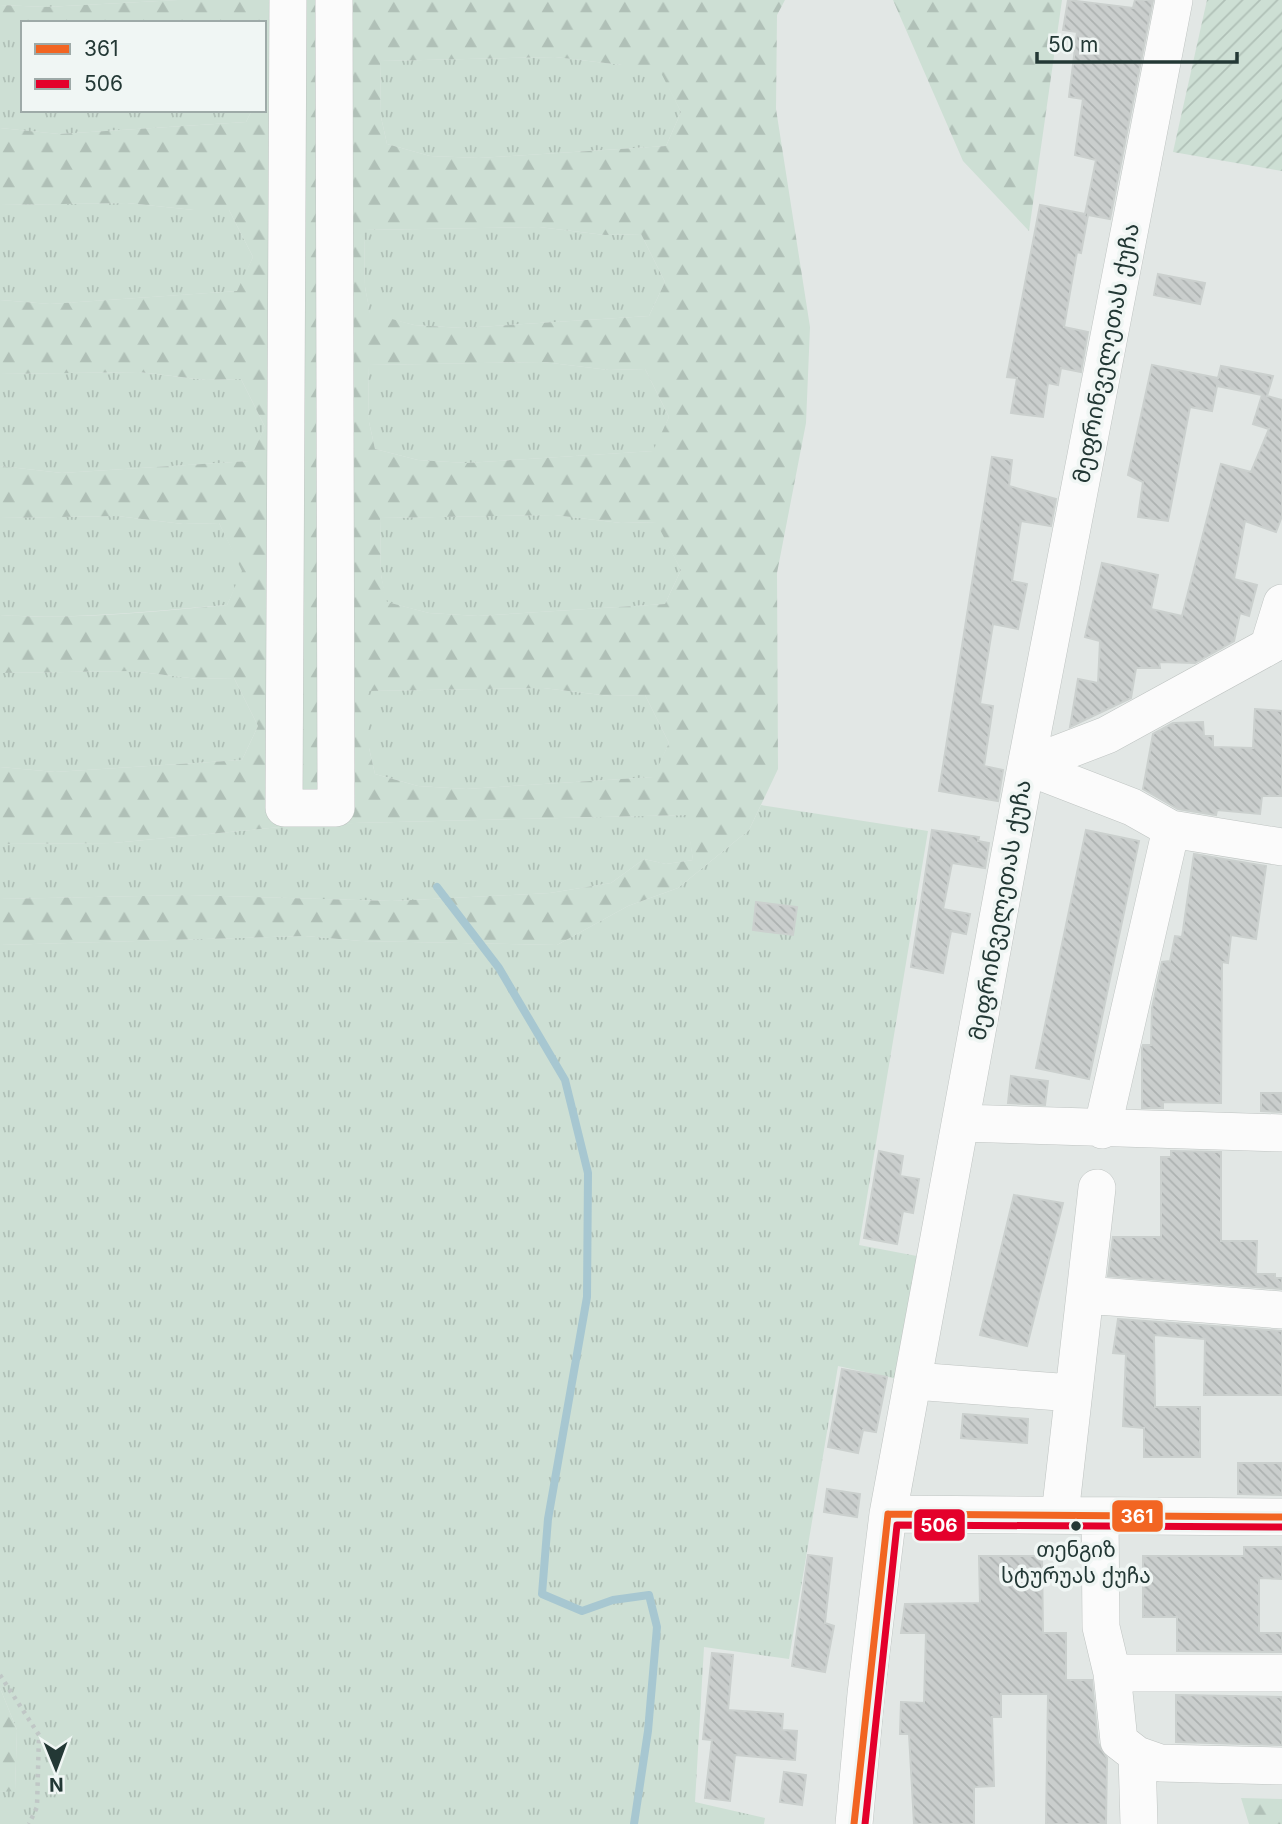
<svg xmlns="http://www.w3.org/2000/svg" width="1282" height="1824" font-family="Inter,'Noto Sans Georgian',sans-serif">
<style>
.grass{fill:url(#grass-tufts)}
.forest{fill:url(#forest-firs);fill-rule:evenodd}
.garden{fill:url(#garden-furrows)}
.lines{fill:none;stroke-linecap:round;stroke-linejoin:round}
.stream{stroke:#a7c7d1;stroke-width:8}
.building{fill:url(#building-back-hatch);stroke:#cbd0ce;stroke-width:2}
.minor-casing{stroke:#bfc4c2;stroke-width:38}
.path{stroke:#c0c7c6;stroke-width:4.5;stroke-dasharray:3.5 5;stroke-linecap:butt}
.minor{stroke:#fbfbfb;stroke-width:37}
.bus-1-casing{stroke:#f0f6f4;stroke-width:12}
.bus-2-casing{stroke:#f0f6f4;stroke-width:12}
.bus-1{stroke:#f26522;stroke-width:7}
.bus-2{stroke:#e4002b;stroke-width:7}
.bus-dot{fill:#233835;stroke:#f0f6f4;stroke-width:2.5}
.labels{text-anchor:middle;dominant-baseline:central;stroke-width:7;stroke-linejoin:round;paint-order:stroke}
.bus-label{font-size:21px;fill:#233835;stroke:#f0f6f4}
.street-label{font-size:23px;fill:#233835;stroke:#f0f6f4}
.line-badge{stroke:#f0f6f4;stroke-width:2.5}
.badge-label{font-size:19px;text-anchor:middle;font-weight:bold;fill:#fff}
</style>
<defs>
<pattern id="grass-tufts" width="24" height="20" patternUnits="userSpaceOnUse" patternTransform="scale(1.75)"><rect width="24" height="20" fill="#cddfd4"/><path d="M3 7l-1-3M5 7V3M7 7l1-3M15 17l-1-3M17 17v-4M19 17l1-3" fill="none" stroke="#b0c0b7"/></pattern>
<pattern id="forest-firs" width="22" height="20" patternUnits="userSpaceOnUse" patternTransform="scale(1.75)"><rect width="22" height="20" fill="#cddfd4"/><path d="M5 1l3.5 6h-7zM16 11l3.5 6h-7z" fill="#b0c0b7"/></pattern>
<pattern id="garden-furrows" width="10" height="10" patternUnits="userSpaceOnUse" patternTransform="scale(1.75)"><rect width="10" height="10" fill="#cddfd4"/><path d="M-1 1l2-2M0 10L10 0M9 11l2-2" fill="none" stroke="#b0c0b7"/></pattern>
<pattern id="building-back-hatch" width="6" height="6" patternUnits="userSpaceOnUse" patternTransform="scale(1.75)"><rect width="6" height="6" fill="#cacecd"/><path d="M-1 5l2 2M0 0l6 6M5-1l2 2" fill="none" stroke="#adb2b1"/></pattern>
</defs>
<rect width="100%" height="100%" fill="#e2e7e5"/>
<path class="grass" d="M 0,0 L 178,0 L 46,7 L 0,5 Z
M 0,35 L 23,35 L 23,110 L 252,110 L 246,122 L 59,134 L 0,128 Z
M 555,57 L 622,65 L 658,65 L 681,112 L 666,146 L 479,158 L 430,156 L 387,144 L 381,117 L 380,61 Z
M 127,203 L 194,210 L 229,210 L 253,257 L 238,291 L 50,304 L 0,300 L 0,205 Z
M 539,227 L 605,235 L 641,234 L 665,282 L 649,316 L 462,328 L 414,325 L 370,314 L 365,287 L 364,230 Z
M 543,362 L 609,370 L 645,369 L 669,417 L 654,451 L 466,463 L 418,460 L 375,449 L 369,422 L 368,365 Z
M 139,372 L 205,380 L 241,379 L 265,427 L 250,461 L 62,473 L 0,466 L 0,374 Z
M 554,515 L 621,523 L 657,522 L 681,570 L 665,604 L 478,616 L 429,613 L 386,602 L 381,575 L 380,518 Z
M 117,516 L 183,524 L 219,523 L 243,571 L 227,605 C 151,611 76,620 0,615 L 0,518 Z
M 132,671 L 198,679 L 234,678 L 258,726 L 242,760 L 55,772 L 0,767 L 0,673 Z
M 543,688 L 610,696 L 645,695 L 669,743 L 654,777 L 466,789 L 418,786 L 375,774 L 369,748 L 368,691 Z
M 761,805 L 928,831 L 859,1245 L 922,1257 L 902,1380 L 838,1366 L 789,1659 L 704,1647 L 695,1802 L 765,1818 L 764,1824 L 0,1824 L 0,1792 L 15,1790 L 17,1730 L 0,1688 L 0,945 L 305,936 L 361,941 L 557,945 L 628,906 L 678,888 L 749,830 Z
M 687,815 L 693,860 L 666,864 L 644,859 L 611,883 L 550,893 L 392,901 L 188,895 L 0,899 L 0,844 L 113,843 L 313,824 Z"/>
<path class="forest" d="M 178,0 L 785,0 L 777,15 L 776,109 L 810,327 L 806,423 L 777,573 L 778,769 L 749,830 L 678,888 L 628,906 L 557,945 L 361,941 L 305,936 L 0,945 L 0,899 L 188,895 L 392,901 L 550,893 L 611,883 L 644,859 L 666,864 L 693,860 L 686,815 L 313,824 L 113,843 L 0,844 L 0,767 L 55,772 L 242,760 L 258,726 L 234,678 L 198,679 L 132,671 L 0,673 L 0,615 C 76,620 152,612 227,605 L 242,571 L 219,523 L 183,524 L 117,516 L 0,518 L 0,466 L 62,473 L 249,461 L 265,427 L 241,379 L 206,380 L 139,372 L 0,374 L 0,300 L 50,304 L 237,291 L 253,257 L 229,210 L 194,210 L 127,203 L 0,205 L 0,128 L 59,134 L 246,122 L 252,110 L 264,110 L 264,23 L 23,23 L 23,35 L 0,35 L 0,5 L 46,7 ZM 555,57 L 622,65 L 657,65 L 681,112 L 666,146 L 479,158 L 430,156 L 387,144 L 381,117 L 380,61 ZM 539,227 L 605,235 L 641,234 L 665,282 L 649,316 L 462,328 L 414,325 L 370,313 L 365,287 L 364,230 ZM 543,362 L 609,370 L 645,369 L 669,417 L 653,451 L 466,463 L 418,460 L 375,449 L 369,422 L 368,365 ZM 554,515 L 621,523 L 656,522 L 681,570 L 665,604 L 478,616 L 429,613 L 387,602 L 381,575 L 380,518 ZM 543,688 L 610,696 L 645,695 L 669,743 L 653,777 L 466,789 L 418,786 L 375,774 L 369,748 L 369,691 Z
M 893,0 L 1062,0 L 1029,231 L 963,161 Z
M 0,1688 L 17,1730 L 15,1791 L 0,1792 Z
M 1241,1798 L 1282,1799 L 1282,1824 L 1249,1824 Z"/>
<path class="garden" d="M 1207,0 L 1282,0 L 1282,171 L 1173,152 Z"/>
<g class="lines">
<path class="stream" d="M 437,887 L 499,968 L 565,1080 L 588,1173 L 587,1297 L 548,1519 L 542,1594 L 582,1611 L 613,1600 L 649,1595 L 657,1627 L 648,1731 L 634,1824"/>
</g>
<path class="building" d="M 1068,0 L 1133,8 L 1135,0 L 1153,0 L 1110,219 L 1088,215 L 1081,253 L 1077,252 L 1064,327 L 1088,332 L 1081,372 L 1061,368 L 1058,385 L 1048,383 L 1043,417 L 1011,413 L 1017,378 L 1007,377 L 1040,205 L 1085,214 L 1096,160 L 1075,155 L 1083,99 L 1069,97 L 1077,32 L 1063,30 Z
M 1158,274 L 1205,283 L 1200,304 L 1154,295 Z
M 1152,365 L 1218,378 L 1221,366 L 1273,376 L 1267,396 L 1282,400 L 1282,516 L 1276,532 L 1245,521 L 1234,579 L 1257,585 L 1249,616 L 1240,613 L 1234,641 L 1195,663 L 1159,662 L 1160,668 L 1136,668 L 1131,698 L 1070,727 L 1078,679 L 1098,683 L 1100,641 L 1085,637 L 1102,563 L 1158,575 L 1151,609 L 1182,616 L 1221,464 L 1251,472 L 1269,429 L 1253,424 L 1262,395 L 1217,386 L 1212,411 L 1190,407 L 1168,521 L 1138,517 L 1143,482 L 1128,475 Z
M 992,457 L 1012,460 L 1009,486 L 1056,499 L 1051,526 L 1021,521 L 1012,581 L 1027,584 L 1018,629 L 993,624 L 980,704 L 993,706 L 984,766 L 1003,770 L 998,801 L 939,791 Z
M 1255,709 L 1282,711 L 1282,796 L 1262,796 L 1260,814 L 1217,810 L 1216,815 L 1178,809 L 1143,789 L 1153,734 L 1173,723 L 1203,722 L 1204,736 L 1213,736 L 1213,747 L 1253,748 Z
M 932,830 L 979,837 L 978,841 L 989,843 L 985,868 L 952,863 L 943,909 L 970,914 L 966,934 L 951,931 L 943,973 L 911,967 Z
M 1086,830 L 1139,841 L 1089,1079 L 1036,1068 Z
M 1194,854 L 1266,866 L 1256,939 L 1231,935 L 1228,963 L 1222,962 L 1221,1103 L 1163,1102 L 1163,1108 L 1142,1108 L 1142,1048 L 1143,1045 L 1151,1045 L 1152,1008 L 1162,962 L 1170,961 L 1175,936 L 1182,937 Z
M 756,902 L 797,907 L 793,935 L 753,930 Z
M 1011,1076 L 1048,1081 L 1045,1105 L 1008,1103 Z
M 1261,1093 L 1282,1093 L 1282,1112 L 1261,1111 Z
M 879,1151 L 903,1156 L 900,1176 L 919,1179 L 913,1213 L 903,1211 L 897,1244 L 864,1238 Z
M 1171,1151 L 1221,1152 L 1221,1241 L 1257,1241 L 1256,1274 L 1275,1274 L 1275,1278 L 1282,1278 L 1282,1289 L 1108,1276 L 1113,1237 L 1161,1237 L 1161,1157 L 1171,1157 Z
M 1014,1195 L 1063,1203 L 1027,1346 L 980,1335 Z
M 1118,1319 L 1282,1331 L 1282,1395 L 1204,1395 L 1205,1339 L 1154,1335 L 1155,1407 L 1200,1407 L 1200,1457 L 1144,1457 L 1144,1428 L 1123,1426 L 1126,1354 L 1113,1353 Z
M 842,1369 L 887,1377 L 876,1432 L 863,1430 L 858,1453 L 828,1447 Z
M 963,1414 L 1028,1419 L 1027,1443 L 961,1438 Z
M 1238,1463 L 1282,1463 L 1282,1495 L 1238,1494 Z
M 827,1489 L 860,1494 L 857,1517 L 824,1512 Z
M 1244,1547 L 1282,1547 L 1282,1579 L 1259,1578 L 1259,1633 L 1282,1633 L 1282,1652 L 1177,1651 L 1177,1617 L 1143,1617 L 1143,1556 L 1244,1556 Z
M 808,1555 L 832,1558 L 825,1623 L 834,1626 L 825,1672 L 792,1666 Z
M 979,1556 L 1042,1556 L 1043,1633 L 1066,1633 L 1066,1680 L 1092,1680 L 1098,1743 L 1107,1758 L 1106,1824 L 1046,1824 L 1048,1694 L 1001,1694 L 1001,1717 L 992,1717 L 994,1786 L 974,1787 L 974,1824 L 914,1824 L 909,1734 L 900,1734 L 901,1702 L 924,1703 L 926,1633 L 901,1633 L 905,1604 L 980,1603 Z
M 712,1653 L 733,1655 L 728,1710 L 783,1714 L 782,1730 L 797,1731 L 795,1760 L 735,1755 L 730,1801 L 705,1798 L 712,1740 L 703,1739 Z
M 1176,1695 L 1282,1697 L 1282,1745 L 1176,1742 Z
M 784,1772 L 806,1775 L 802,1805 L 780,1802 Z"/>
<g class="lines">
<defs>
<path id="minor" d="M 288,0 L 284,808 L 336,808 L 334,0
M 1269,645 L 1282,603
M 1026,766 L 1107,735 L 1282,639
M 1026,766 L 1132,807 L 1171,829 L 1282,847
M 960,1123 L 1282,1133
M 1102,1130 L 1171,829
M 1085,1295 L 1282,1310
M 914,1381 L 1072,1393
M 888,1514 L 1282,1517
M 1060,1515 L 1097,1188
M 1100,1516 L 1101,1627 L 1112,1673 L 1119,1741 L 1137,1755 L 1160,1763 L 1282,1766
M 1112,1673 L 1282,1673
M 1137,1755 L 1139,1824
M 854,1824 L 866,1694 L 888,1514 L 1026,766 L 1174,0"/>
</defs>
<use href="#minor" class="minor-casing"/>
<path class="path" d="M 0,1675 L 39,1735 L 37,1807 L 29,1824"/>
<use href="#minor" class="minor"/>
<defs>
<path id="bus-1" d="M 888,1514 L 1282,1517
M 854,1824 L 888,1514"/>
<path id="bus-2" d="M 865,1824 L 897,1525 L 1282,1527"/>
</defs>
<use href="#bus-1" class="bus-1-casing"/>
<use href="#bus-2" class="bus-2-casing"/>
<use href="#bus-1" class="bus-1"/>
<use href="#bus-2" class="bus-2"/>
</g>
<circle class="bus-dot" cx="1076" cy="1526" r="6"/>
<g class="labels">
<g class="bus-label">
<text x="1076" y="1549">თენგიზ<tspan x="1076" dy="26">სტურუას ქუჩა</tspan></text>
</g>
<g class="street-label">
<text transform="translate(1106 353) rotate(-79)">მეფრინველეთას ქუჩა</text>
<text transform="translate(1000 910) rotate(-80)">მეფრინველეთას ქუჩა</text>
</g>
</g>
<g class="line-badge">
<rect x="1111" y="1499" width="53" height="34" rx="7" fill="#f26522"/>
<rect x="913" y="1508" width="53" height="34" rx="7" fill="#e4002b"/>
</g>
<g class="badge-label">
<text x="1137" y="1523">361</text>
<text x="939" y="1532">506</text>
</g>
<rect x="21" y="21" width="245" height="91" fill="#f0f6f4" stroke="#9eaaa8" stroke-width="2"/>
<rect x="35" y="44" width="35" height="10" fill="#f26522" stroke="#9eaaa8" stroke-width="2"/>
<text x="84" y="56" font-size="21" fill="#233835">361</text>
<rect x="35" y="79" width="35" height="10" fill="#e4002b" stroke="#9eaaa8" stroke-width="2"/>
<text x="84" y="91" font-size="21" fill="#233835">506</text>
<g transform="translate(56 1768) rotate(179)" stroke="#f0f6f4" stroke-width="5" paint-order="stroke">
<path d="M0-5L12 26L0 18L-12 26Z" fill="#233835"/>
<text y="-10" font-size="19" font-weight="bold" text-anchor="middle" fill="#233835">N</text>
</g>
<path d="M1037 52v10h200v-10" fill="none" stroke="#233835" stroke-width="3.5"/>
<text x="1048" y="52" font-size="21" fill="#233835" stroke="#f0f6f4" stroke-width="5" paint-order="stroke">50 m</text>
</svg>
